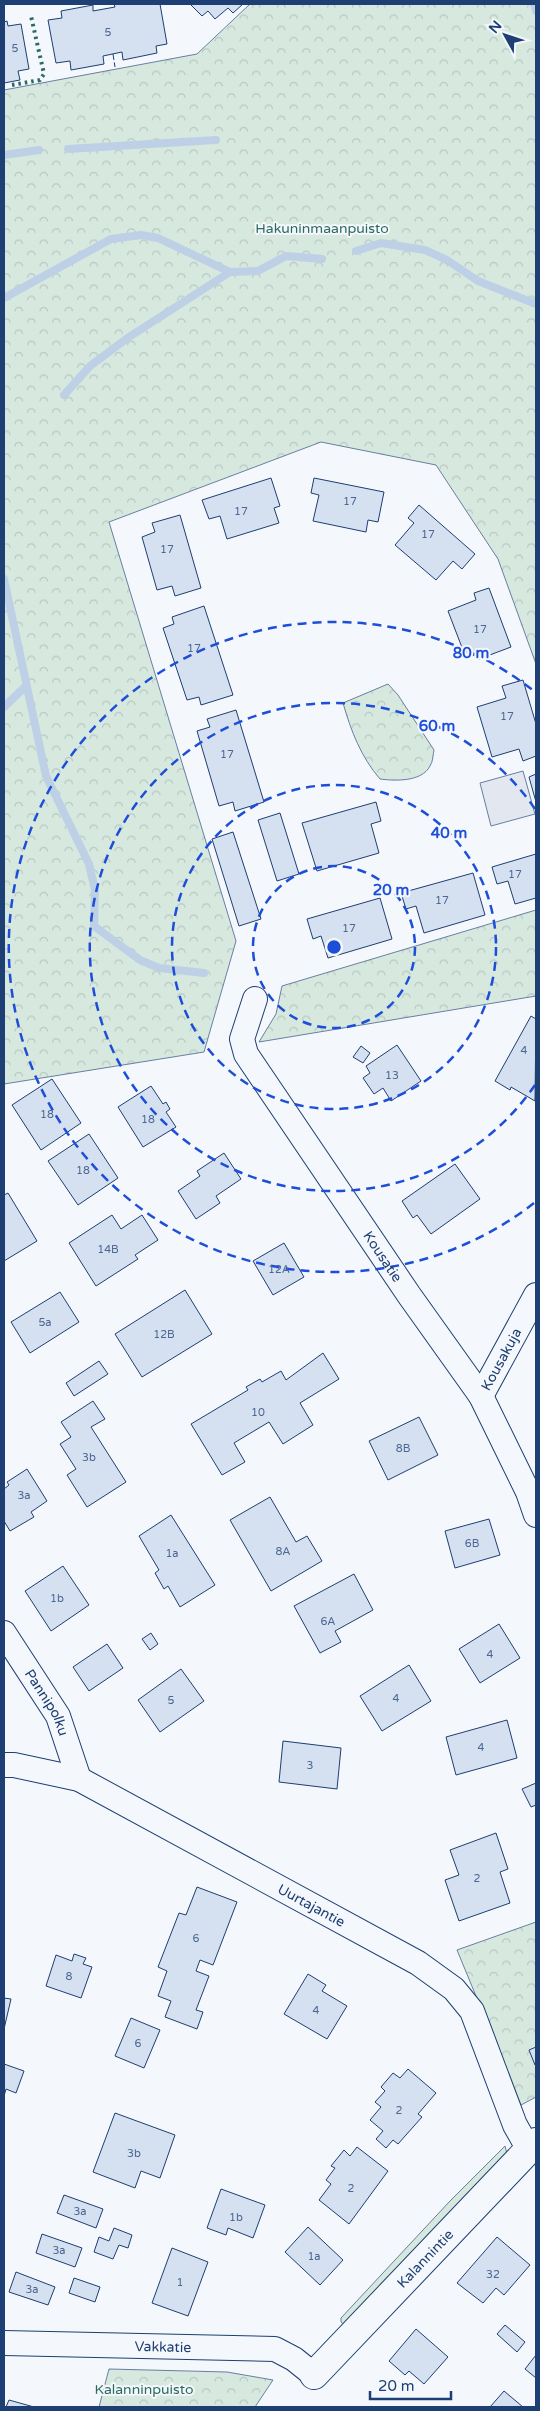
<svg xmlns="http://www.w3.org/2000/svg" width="540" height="2411" font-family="'Varela Round',sans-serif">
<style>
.green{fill:#d7e8df;stroke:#687fa3}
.forest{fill:url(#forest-crowns);stroke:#687fa3}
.parking{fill:#e3e8f0;stroke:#687fa3}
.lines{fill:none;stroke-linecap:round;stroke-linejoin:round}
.stream{stroke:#bed0e5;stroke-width:8}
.building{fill:#d5e0f0;stroke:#1d3f73}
.street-casing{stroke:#1d3f73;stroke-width:26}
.secondary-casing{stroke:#1d3f73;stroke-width:30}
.street{stroke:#f4f7fb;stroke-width:24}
.secondary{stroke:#f4f7fb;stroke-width:28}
.hedge{stroke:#2c6c60;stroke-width:4;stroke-dasharray:2.5 4;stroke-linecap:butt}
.fence{stroke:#1d3f73;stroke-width:1;stroke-dasharray:6 2.5;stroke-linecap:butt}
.ring{fill:none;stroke:#1d4ed8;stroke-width:2.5;stroke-dasharray:9 6}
.labels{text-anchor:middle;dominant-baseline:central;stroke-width:4;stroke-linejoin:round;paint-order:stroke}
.number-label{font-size:11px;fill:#4b6792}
.park-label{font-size:14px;fill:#2c6c60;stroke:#f4f7fb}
.street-label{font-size:14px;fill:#1d3f73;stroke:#f4f7fb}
.centre{fill:#1d4ed8;stroke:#f4f7fb;stroke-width:2.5}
.ring-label{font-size:15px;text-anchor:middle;font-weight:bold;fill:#1d4ed8;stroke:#f4f7fb;stroke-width:4;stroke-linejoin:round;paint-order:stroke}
</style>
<defs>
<pattern id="forest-crowns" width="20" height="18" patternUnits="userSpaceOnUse" patternTransform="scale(1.25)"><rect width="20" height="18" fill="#d7e8df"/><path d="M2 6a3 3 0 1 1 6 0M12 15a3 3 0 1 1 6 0" fill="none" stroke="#b8c8c3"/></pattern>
</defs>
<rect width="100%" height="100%" fill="#f4f7fb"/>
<path class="green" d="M 505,2146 L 507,2154 L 347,2327 L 341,2322 L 341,2318 L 450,2201 Z"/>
<path class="forest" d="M 250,4 L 536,4 L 536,664 L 498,559 L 436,465 L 321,442 L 109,522 L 236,941 L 204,1052 L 4,1084 L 4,90 L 197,54 Z
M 388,684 L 398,695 L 434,750 C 433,754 433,762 430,766 C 422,782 395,781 380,779 C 361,757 351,731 343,703 Z
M 536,910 L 536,996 L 259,1042 L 276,1014 L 282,986 Z
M 536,1922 L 536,2097 L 521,2105 L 457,1950 Z
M 109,2369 L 227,2372 L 273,2380 L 255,2407 L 99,2407 Z"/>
<path class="parking" d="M 523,771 L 535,814 L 491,826 L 480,783 Z"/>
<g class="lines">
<path class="stream" d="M 534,4 L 536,11
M 68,149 L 216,140
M 4,155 L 39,150
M 356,251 L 381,243 L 425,250 L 447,260 L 478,281 L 536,304
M 4,298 L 111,239 L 141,235 L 158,238 L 230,272 L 258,271 L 286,256 L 322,259
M 64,395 L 90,366 L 129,337 L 230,272
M 4,579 L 46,776 L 89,864 L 95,890 L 94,926 L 140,960 L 159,968 L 204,973
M 4,707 L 26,686"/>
</g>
<path class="building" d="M 114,4 L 160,4 L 167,44 L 156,46 L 157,53 L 123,60 L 122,52 L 103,56 L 104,64 L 71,70 L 70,61 L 56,63 L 48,20 L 62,18 L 61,11 L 93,5 L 93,11 L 115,7 Z
M 190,4 L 243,4 L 233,13 L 228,8 L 215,19 L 208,11 L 202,16 Z
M 7,21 L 8,26 L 21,24 L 29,69 L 18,71 L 20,80 L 4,83 L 4,22 Z
M 271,478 L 280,506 L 274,508 L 279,523 L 227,539 L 220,516 L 209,519 L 202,500 Z
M 314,478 L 384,492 L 378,522 L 368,520 L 366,532 L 313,521 L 319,495 L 311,493 Z
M 419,505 L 475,554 L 462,569 L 453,561 L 436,580 L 395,545 L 414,523 L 408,518 Z
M 180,515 L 201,588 L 175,596 L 172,586 L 157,590 L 142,537 L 155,532 L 152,523 Z
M 489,588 L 511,647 L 479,659 L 477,654 L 466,658 L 448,611 L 476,600 L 474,593 Z
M 204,606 L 233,695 L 201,705 L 199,697 L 187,700 L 163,628 L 174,624 L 172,617 Z
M 523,680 L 536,724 L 536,756 L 523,761 L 519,749 L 492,757 L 477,707 L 506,698 L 502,686 Z
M 236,710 L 264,802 L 235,811 L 233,802 L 219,806 L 197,731 L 210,727 L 207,719 Z
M 536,774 L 536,802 L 529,777 Z
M 376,802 L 381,821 L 371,824 L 379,853 L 317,871 L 302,823 Z
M 280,813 L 299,874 L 277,881 L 258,820 Z
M 233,832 L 261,919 L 239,926 L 212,839 Z
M 536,854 L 536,898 L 515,904 L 508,881 L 497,884 L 492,867 Z
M 473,873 L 485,915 L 424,933 L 416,906 L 406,909 L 401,893 Z
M 380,898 L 392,939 L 328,958 L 321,936 L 313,939 L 307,919 Z
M 531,1016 L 536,1019 L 535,1101 L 511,1087 L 510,1090 L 495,1081 Z
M 397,1045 L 421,1081 L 391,1101 L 383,1088 L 374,1094 L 363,1078 L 370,1073 L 366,1066 Z
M 361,1046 L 370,1053 L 363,1063 L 353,1057 Z
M 52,1079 L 81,1123 L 41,1150 L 12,1105 Z
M 151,1086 L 163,1104 L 166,1102 L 170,1109 L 166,1112 L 176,1127 L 143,1147 L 118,1107 Z
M 89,1134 L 118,1178 L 78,1205 L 48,1161 Z
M 224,1153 L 241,1179 L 216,1196 L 220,1203 L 196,1219 L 178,1191 L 200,1176 L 197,1171 Z
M 455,1164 L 480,1199 L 431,1234 L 417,1215 L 413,1218 L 402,1201 Z
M 8,1193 L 37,1241 L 4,1261 L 4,1195 Z
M 112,1215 L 121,1229 L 142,1215 L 158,1240 L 135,1255 L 138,1259 L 96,1286 L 69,1243 Z
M 284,1243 L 304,1277 L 273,1295 L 253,1261 Z
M 185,1290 L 212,1334 L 142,1377 L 115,1334 Z
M 60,1292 L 79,1322 L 30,1353 L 11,1322 Z
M 323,1353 L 339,1379 L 300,1403 L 313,1425 L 283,1444 L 269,1422 L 234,1443 L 245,1462 L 222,1475 L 191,1424 L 248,1390 L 246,1387 L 260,1379 L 262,1382 L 281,1371 L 286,1380 Z
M 99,1361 L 108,1374 L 74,1396 L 66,1383 Z
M 93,1401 L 105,1419 L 91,1427 L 126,1482 L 87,1507 L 67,1475 L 76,1469 L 60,1444 L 71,1437 L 61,1422 Z
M 419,1417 L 438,1455 L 388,1480 L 369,1441 Z
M 27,1469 L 47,1501 L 31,1512 L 34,1517 L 10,1531 L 4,1521 L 4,1489 L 9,1485 L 7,1482 Z
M 270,1497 L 296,1542 L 307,1536 L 322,1561 L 271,1591 L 230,1520 Z
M 171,1515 L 215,1585 L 180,1607 L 168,1586 L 164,1589 L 155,1573 L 159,1570 L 139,1536 Z
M 489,1519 L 500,1555 L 455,1568 L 445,1531 Z
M 63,1566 L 89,1605 L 51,1631 L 25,1591 Z
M 354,1574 L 373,1610 L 335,1631 L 341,1642 L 320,1653 L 294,1606 Z
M 499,1624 L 520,1658 L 480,1683 L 459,1649 Z
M 151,1633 L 158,1644 L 150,1650 L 142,1639 Z
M 107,1644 L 123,1668 L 89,1691 L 73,1667 Z
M 409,1665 L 431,1701 L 382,1731 L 360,1696 Z
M 181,1669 L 204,1701 L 160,1732 L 138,1700 Z
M 507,1720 L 517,1758 L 456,1775 L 446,1737 Z
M 283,1741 L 341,1748 L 337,1789 L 279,1782 Z
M 536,1783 L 536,1805 L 531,1807 L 522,1789 Z
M 496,1833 L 508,1869 L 500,1872 L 510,1903 L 459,1921 L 445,1880 L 459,1875 L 450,1850 Z
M 197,1887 L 237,1902 L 213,1965 L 200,1960 L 196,1971 L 209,1976 L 196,2010 L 203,2012 L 197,2029 L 165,2017 L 171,2001 L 158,1996 L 167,1971 L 158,1967 L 179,1913 L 186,1915 Z
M 74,1954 L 86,1958 L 83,1964 L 92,1967 L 81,1998 L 46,1986 L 56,1955 L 72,1961 Z
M 308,1974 L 326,1985 L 322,1991 L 347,2006 L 327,2039 L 284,2014 Z
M 4,1998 L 11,1999 L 4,2029 Z
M 131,2018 L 160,2030 L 144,2068 L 115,2056 Z
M 536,2047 L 536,2065 L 535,2065 L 529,2050 Z
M 4,2064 L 24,2071 L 16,2093 L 6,2089 L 4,2096 Z
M 408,2069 L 436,2093 L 418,2114 L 422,2117 L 398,2144 L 393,2140 L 386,2148 L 376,2139 L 383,2131 L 370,2120 L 381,2107 L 375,2102 L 385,2091 L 381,2087 L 393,2073 L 400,2078 Z
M 115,2113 L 175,2135 L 160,2178 L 141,2171 L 135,2188 L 93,2172 Z
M 357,2147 L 388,2171 L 349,2224 L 319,2200 L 331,2184 L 326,2180 L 335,2168 L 331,2166 L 344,2150 L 350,2156 Z
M 221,2189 L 265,2205 L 253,2238 L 228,2228 L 226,2235 L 207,2228 Z
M 64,2195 L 103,2209 L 96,2228 L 57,2213 Z
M 308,2227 L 343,2260 L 320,2285 L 285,2252 Z
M 114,2228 L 132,2235 L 128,2248 L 119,2245 L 113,2259 L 94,2252 L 99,2237 L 109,2241 Z
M 42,2234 L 82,2248 L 75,2267 L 36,2253 Z
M 497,2237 L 530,2265 L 504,2295 L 496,2288 L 483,2303 L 457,2283 Z
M 172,2248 L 208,2262 L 188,2316 L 152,2303 Z
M 16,2272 L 55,2287 L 48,2305 L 9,2292 Z
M 74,2278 L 100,2287 L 95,2302 L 69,2293 Z
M 505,2325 L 525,2342 L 517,2352 L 497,2334 Z
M 416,2329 L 448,2357 L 424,2384 L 409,2371 L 405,2375 L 389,2361 Z
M 536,2355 L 536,2378 L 525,2369 Z
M 504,2391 L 523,2407 L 490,2407 Z
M 9,2400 L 34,2407 L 6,2407 Z"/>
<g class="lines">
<defs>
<g id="street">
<path id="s1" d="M 255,999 L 242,1039 L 246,1054 L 409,1295 L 481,1396 L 528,1492 L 536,1515"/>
<path id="s2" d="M 481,1396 L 536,1295"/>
<path id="s3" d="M 4,1633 L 58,1716 L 79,1779"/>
<path id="s4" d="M 4,1765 L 14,1765 L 79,1779 L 418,1963 L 454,1989 L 472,2011 L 515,2125 L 528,2148"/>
<path id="s5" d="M 4,2343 L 275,2349 L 294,2359 L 314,2375"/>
</g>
<g id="secondary">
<path id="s6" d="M 314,2375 L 536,2142"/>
</g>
</defs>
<use href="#street" class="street-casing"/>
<use href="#secondary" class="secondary-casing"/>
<use href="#street" class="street"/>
<use href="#secondary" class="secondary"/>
<path class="hedge" d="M 12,85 L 40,80 L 44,74 L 31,16"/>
<path class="fence" d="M 113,54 L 115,67"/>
</g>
<g class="ring">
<circle cx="334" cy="947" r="81"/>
<circle cx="334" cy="947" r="162"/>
<path d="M535 1085A244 244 0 1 1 535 809"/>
<path d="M534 1203A325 325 0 1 1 534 691"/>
</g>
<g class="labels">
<g class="number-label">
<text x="108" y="32">5</text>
<text x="15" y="48">5</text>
<text x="350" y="501">17</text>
<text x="241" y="511">17</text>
<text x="428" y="534">17</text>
<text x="167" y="549">17</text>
<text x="480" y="629">17</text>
<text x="194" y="648">17</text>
<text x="507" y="716">17</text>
<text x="227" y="754">17</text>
<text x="515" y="874">17</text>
<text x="442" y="900">17</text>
<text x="349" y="928">17</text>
<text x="524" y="1050">4</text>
<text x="392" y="1075">13</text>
<text x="47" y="1114">18</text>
<text x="148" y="1119">18</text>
<text x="83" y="1170">18</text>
<text x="108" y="1249">14B</text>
<text x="279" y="1269">12A</text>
<text x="45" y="1322">5a</text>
<text x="164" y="1334">12B</text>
<text x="258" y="1412">10</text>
<text x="403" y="1448">8B</text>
<text x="89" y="1457">3b</text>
<text x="24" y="1495">3a</text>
<text x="472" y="1543">6B</text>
<text x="283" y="1551">8A</text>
<text x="172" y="1553">1a</text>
<text x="57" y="1598">1b</text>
<text x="328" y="1621">6A</text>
<text x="490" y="1654">4</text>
<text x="396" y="1698">4</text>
<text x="171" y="1700">5</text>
<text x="481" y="1747">4</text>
<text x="310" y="1765">3</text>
<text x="477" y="1878">2</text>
<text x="196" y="1938">6</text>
<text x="69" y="1976">8</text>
<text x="316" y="2010">4</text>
<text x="138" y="2043">6</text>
<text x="399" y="2110">2</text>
<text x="134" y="2153">3b</text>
<text x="351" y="2188">2</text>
<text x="80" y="2211">3a</text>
<text x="236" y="2217">1b</text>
<text x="59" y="2250">3a</text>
<text x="314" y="2256">1a</text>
<text x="493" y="2274">32</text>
<text x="180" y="2282">1</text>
<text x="32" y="2289">3a</text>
</g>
<g class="park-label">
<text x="322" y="228">Hakuninmaanpuisto</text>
<text x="144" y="2389">Kalanninpuisto</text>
</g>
<g class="street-label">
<text stroke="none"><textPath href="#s1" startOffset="302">Kousatie</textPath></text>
<text stroke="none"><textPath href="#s2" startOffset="42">Kousakuja</textPath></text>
<text stroke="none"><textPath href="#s3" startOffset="82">Pannipolku</textPath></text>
<text stroke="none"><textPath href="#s4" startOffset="341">Uurtajantie</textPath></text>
<text stroke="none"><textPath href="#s6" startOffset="161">Kalannintie</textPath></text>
<text stroke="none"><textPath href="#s5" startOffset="159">Vakkatie</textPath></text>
</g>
</g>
<circle cx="334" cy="947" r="8" class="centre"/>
<g class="ring-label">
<text x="471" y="658">80 m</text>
<text x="437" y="731">60 m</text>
<text x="449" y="838">40 m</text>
<text x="391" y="895">20 m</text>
</g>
<rect width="540" height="2411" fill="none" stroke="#1d3f73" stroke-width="10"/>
<g transform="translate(505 35) rotate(310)" stroke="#f4f7fb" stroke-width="4" paint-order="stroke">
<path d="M0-4L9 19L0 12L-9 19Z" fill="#1d3f73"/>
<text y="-8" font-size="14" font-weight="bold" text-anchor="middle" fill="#1d3f73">N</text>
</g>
<path d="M370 2391v8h81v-8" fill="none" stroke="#1d3f73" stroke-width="2.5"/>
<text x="378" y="2391" font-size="15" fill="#1d3f73" stroke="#f4f7fb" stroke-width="4" paint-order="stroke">20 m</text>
</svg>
